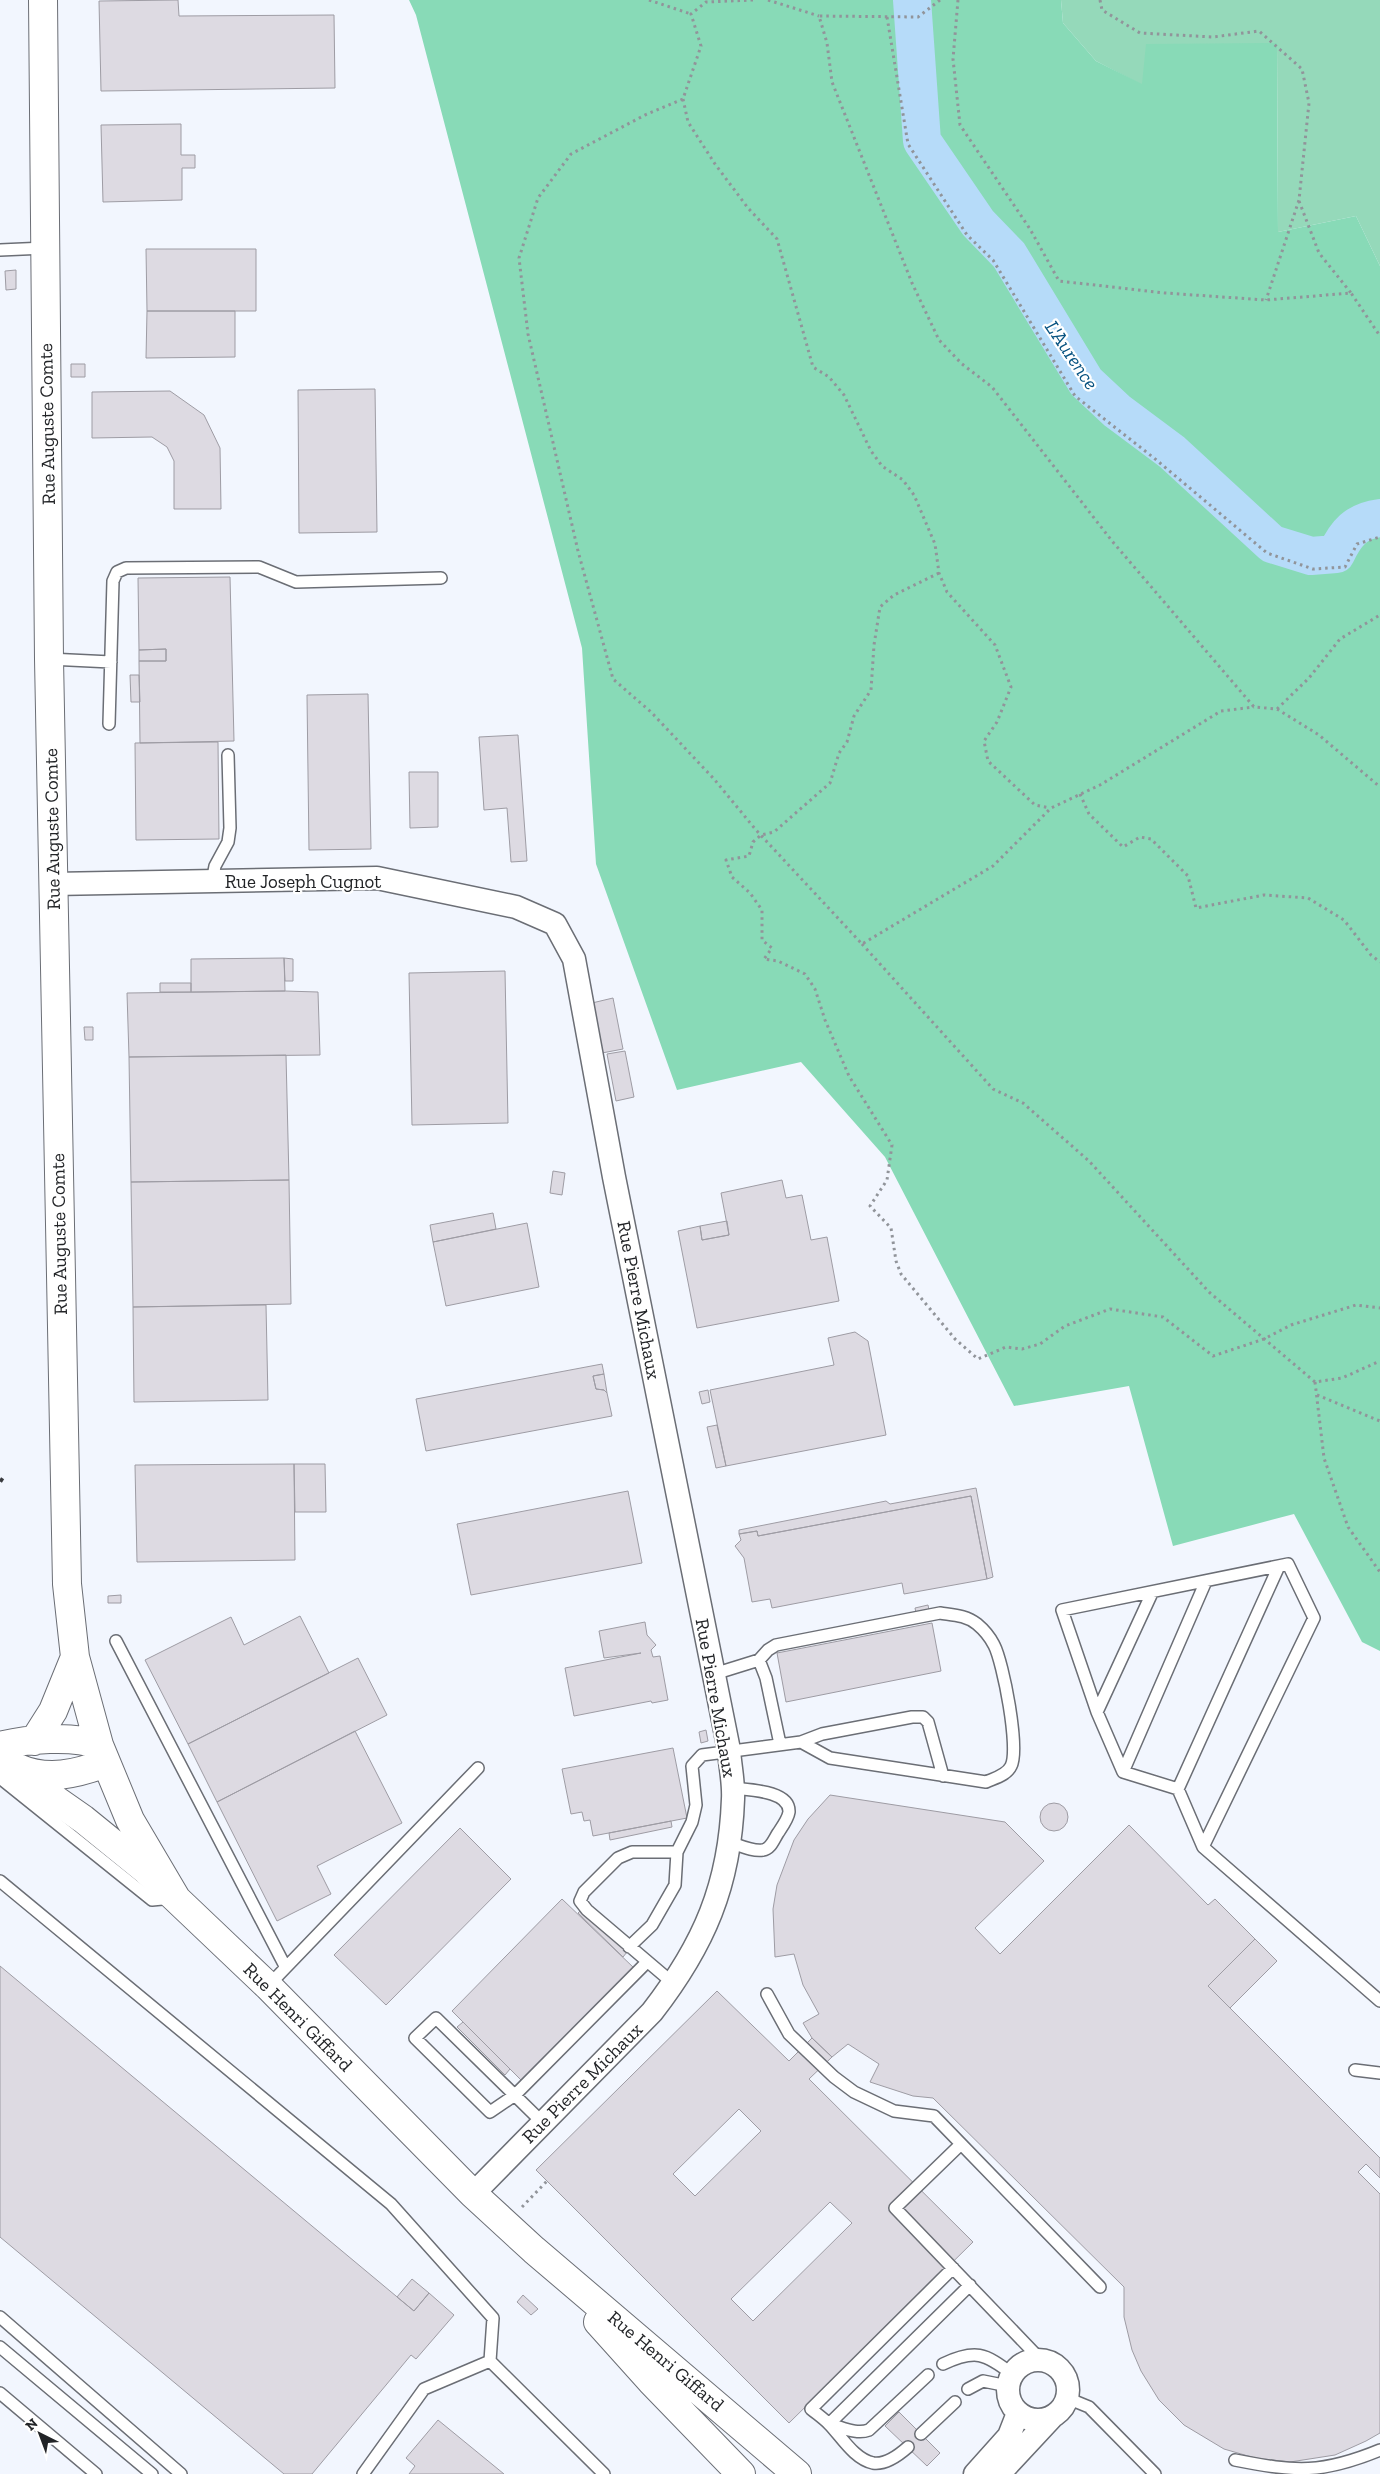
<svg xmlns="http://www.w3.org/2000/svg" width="1380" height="2474" font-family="'Zilla Slab',serif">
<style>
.green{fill:#95d9ba}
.forest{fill:#88dab7}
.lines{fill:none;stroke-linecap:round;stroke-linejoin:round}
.river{stroke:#b6dbf9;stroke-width:38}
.building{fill:#dddae2;stroke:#9e9ca4;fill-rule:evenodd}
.service-casing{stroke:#6b6e75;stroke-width:14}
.minor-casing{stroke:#6b6e75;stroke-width:25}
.tertiary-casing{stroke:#6b6e75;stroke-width:30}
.path{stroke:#91949a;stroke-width:3;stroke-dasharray:2.5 4;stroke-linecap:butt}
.service{stroke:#fff;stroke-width:11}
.minor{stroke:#fff;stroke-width:22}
.tertiary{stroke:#fff;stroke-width:28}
.rail{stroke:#393b3f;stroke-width:4;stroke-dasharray:6 6;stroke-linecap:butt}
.labels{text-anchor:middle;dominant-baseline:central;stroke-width:4.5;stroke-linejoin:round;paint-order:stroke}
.street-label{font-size:19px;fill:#222427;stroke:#fff}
.water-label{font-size:20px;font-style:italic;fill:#065280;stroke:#fff}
</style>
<rect width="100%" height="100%" fill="#f2f6fe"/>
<path class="green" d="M 1061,0 L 1380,0 L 1380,266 L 1356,216 L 1278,232 L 1277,43 L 1142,85 L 1096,61 L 1063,23 Z"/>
<path class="forest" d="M 409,0 L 1061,0 L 1063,23 L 1096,61 L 1142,84 L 1146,44 L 1277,43 L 1278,232 L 1356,216 L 1380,266 L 1380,1651 L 1362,1642 L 1294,1514 L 1173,1546 L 1129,1386 L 1014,1406 L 885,1157 L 801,1062 L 677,1090 L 596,864 L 582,648 L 416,15 Z"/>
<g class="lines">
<path class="river" d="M 912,0 L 922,141 L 978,223 L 1009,255 L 1086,382 L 1117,411 L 1172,452 L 1272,544 L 1311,556 L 1336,554 C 1346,533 1356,521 1380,518"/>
</g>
<path class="building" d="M 178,0 L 179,16 L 334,15 L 335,88 L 101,91 L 99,1 Z
M 181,124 L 181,155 L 195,155 L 195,168 L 182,168 L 182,200 L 103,202 L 101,125 Z
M 146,249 L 256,249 L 256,311 L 147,311 Z
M 16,270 L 16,289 L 6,290 L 5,271 Z
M 147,311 L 235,311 L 235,357 L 146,358 Z
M 71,364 L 85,364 L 85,377 L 71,377 Z
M 375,389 L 377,532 L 299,533 L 298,390 Z
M 170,391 L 204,415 L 220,448 L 221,509 L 174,509 L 174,461 L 167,447 L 152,437 L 92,438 L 92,392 Z
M 230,577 L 234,741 L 140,743 L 139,661 L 166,661 L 166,649 L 139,650 L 138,578 Z
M 166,649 L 166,661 L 139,661 L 139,650 Z
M 130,675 L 139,675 L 140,702 L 131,702 Z
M 368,694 L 371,849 L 309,850 L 307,695 Z
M 518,735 L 527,861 L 511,862 L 507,808 L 484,810 L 479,737 Z
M 218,742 L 219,839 L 136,840 L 135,743 Z
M 409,772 L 438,772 L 438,827 L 410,828 Z
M 284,958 L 293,959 L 293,981 L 285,981 Z
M 284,958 L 285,991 L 191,992 L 191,959 Z
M 505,971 L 508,1123 L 412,1125 L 409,973 Z
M 160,983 L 191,983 L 191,992 L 160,992 Z
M 285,991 L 318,992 L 320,1055 L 129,1057 L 127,993 Z
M 613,998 L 623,1049 L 602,1053 L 592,1003 Z
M 84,1027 L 93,1027 L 93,1040 L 85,1040 Z
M 625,1051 L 634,1097 L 616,1101 L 607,1054 Z
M 286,1055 L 289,1180 L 131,1182 L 129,1057 Z
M 553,1171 L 565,1173 L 562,1195 L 550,1193 Z
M 289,1180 L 291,1304 L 133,1307 L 131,1182 Z
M 782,1180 L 786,1198 L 802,1195 L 811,1240 L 827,1237 L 839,1301 L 697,1328 L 678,1231 L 700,1226 L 702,1240 L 729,1235 L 721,1193 Z
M 493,1213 L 496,1229 L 433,1242 L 430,1225 Z
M 727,1221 L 729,1235 L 702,1240 L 700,1226 Z
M 527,1223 L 539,1287 L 446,1306 L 433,1242 Z
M 266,1305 L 268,1400 L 134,1402 L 133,1307 Z
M 855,1332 L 868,1341 L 886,1435 L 726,1466 L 710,1390 L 834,1365 L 828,1338 Z
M 602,1364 L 604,1374 L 593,1376 L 596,1389 L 604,1390 L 607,1393 L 612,1416 L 426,1451 L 416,1399 Z
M 604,1374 L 607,1393 L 604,1390 L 596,1389 L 593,1376 Z
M 708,1390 L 710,1402 L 702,1404 L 699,1392 Z
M 717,1425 L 726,1466 L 716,1468 L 707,1427 Z
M 294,1464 L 295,1560 L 137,1562 L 135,1465 Z
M 294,1464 L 325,1464 L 326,1512 L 295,1512 Z
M 976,1488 L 993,1577 L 987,1579 L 971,1496 L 758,1536 L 757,1531 L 739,1534 L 739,1530 L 886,1501 L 890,1504 Z
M 628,1491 L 642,1563 L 471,1595 L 457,1524 Z
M 971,1496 L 987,1579 L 904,1594 L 902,1583 L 772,1608 L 770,1599 L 752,1602 L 744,1558 L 735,1546 L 741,1540 L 739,1534 L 757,1531 L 758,1536 Z
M 121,1595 L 121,1603 L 108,1603 L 108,1596 Z
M 928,1605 L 929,1610 L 916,1613 L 915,1608 Z
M 300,1616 L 329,1673 L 188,1744 L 145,1660 L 231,1617 L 244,1645 Z
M 645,1622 L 647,1635 L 656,1645 L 651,1650 L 653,1657 L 660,1656 L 668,1700 L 652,1703 L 651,1701 L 574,1716 L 565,1668 L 641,1653 L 604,1658 L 599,1631 Z
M 932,1623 L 941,1671 L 786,1702 L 777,1653 Z
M 358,1658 L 387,1715 L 217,1802 L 188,1744 Z
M 706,1730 L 708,1741 L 701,1743 L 699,1732 Z
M 355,1731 L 402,1823 L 317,1866 L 331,1894 L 277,1921 L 217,1802 Z
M 673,1748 L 687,1818 L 593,1836 L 590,1820 L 584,1821 L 582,1812 L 571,1814 L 562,1769 Z
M 830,1795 L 1005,1822 L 1044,1861 L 975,1928 L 1000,1954 L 1129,1825 L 1208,1905 L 1215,1899 L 1255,1939 L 1208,1986 L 1380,2158 L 1380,2178 L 1366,2164 L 1358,2172 L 1380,2194 L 1380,2433 L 1366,2441 L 1335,2455 L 1290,2462 L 1255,2458 L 1224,2449 L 1184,2425 L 1159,2400 L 1141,2371 L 1132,2350 L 1124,2317 L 1124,2287 L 933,2098 L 913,2096 L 870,2082 L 879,2064 L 848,2044 L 832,2057 L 812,2038 L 803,2023 L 819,2014 L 803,1985 L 794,1954 L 775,1957 L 773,1909 L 777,1885 L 794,1840 L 808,1819 Z
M1040 1817a14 14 0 1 1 28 0a14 14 0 1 1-28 0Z
M 671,1821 L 672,1827 L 610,1840 L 609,1833 Z
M 460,1828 L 511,1879 L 386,2005 L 334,1955 Z
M 562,1899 L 634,1968 L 522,2081 L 452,2011 Z
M 583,1908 L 627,1952 L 623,1957 L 578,1913 Z
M 1255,1939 L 1277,1961 L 1230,2008 L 1208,1986 Z
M 0,1966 L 414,2311 L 429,2293 L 454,2315 L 416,2359 L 411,2355 L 312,2474 L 284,2474 L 0,2237 Z
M 717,1991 L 789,2061 L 812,2038 L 832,2057 L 809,2079 L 973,2242 L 789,2423 L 536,2170 ZM 739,2109 L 761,2131 L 695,2196 L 673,2174 ZM 830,2202 L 852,2223 L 753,2321 L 731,2299 Z
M 463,2022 L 510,2069 L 505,2075 L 457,2027 Z
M 412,2279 L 429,2293 L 414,2311 L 397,2297 Z
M 523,2295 L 538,2309 L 531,2315 L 517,2302 Z
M 899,2412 L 940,2453 L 927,2466 L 885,2426 Z
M 438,2420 L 504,2474 L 409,2474 L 415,2466 L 406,2458 Z"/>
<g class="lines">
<defs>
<path id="service" d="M 0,250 L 45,248
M 49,659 L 111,662
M 109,724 L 113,581 L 117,572 L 126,568 L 259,567 L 296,582 L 441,578
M 212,882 L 215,866 L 228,842 L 230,828 L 228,755
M 116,1641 L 285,1966
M 759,1660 L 766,1678 L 780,1744
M 1097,1712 L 1152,1593
M 801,1742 L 822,1734 L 912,1717 L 923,1717 L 928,1722 L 943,1776
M 1123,1772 L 1206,1581
M 0,1778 L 152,1900 L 173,1898
M 1178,1789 L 1279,1566
M 729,1842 C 739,1845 753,1852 763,1850 C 771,1849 774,1839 778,1833 C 782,1827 788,1819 789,1812 C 790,1790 747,1790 732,1788
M 1203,1847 L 1314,1618 L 1288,1564 L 1062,1610 L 1097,1712 L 1123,1772 L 1178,1789 L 1203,1847 L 1380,2001
M 0,1881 L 391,2204 L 493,2318 L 490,2361 L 604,2474
M 629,1947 L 652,1925 L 675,1885 L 677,1852 L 692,1822 L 696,1805 L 692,1766 L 702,1755 L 801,1742 L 830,1758 L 986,1782 C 995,1778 1007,1775 1011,1766 C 1020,1749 1003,1662 994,1645 C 990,1637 983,1629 977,1624 C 966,1615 953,1615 940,1613 L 776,1645 L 768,1650 L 759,1660 L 714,1674
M 674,1984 L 587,1910 L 580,1901 L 584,1892 L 618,1858 L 632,1852 L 677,1852
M 268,1986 L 478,1768
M 767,1994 L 789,2034 L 834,2077 L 854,2092 L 894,2111 L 934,2116 L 1100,2287
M 1355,2070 L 1380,2073
M 542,2122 L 436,2018 L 415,2038 L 490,2112 L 515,2095 L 647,1962
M 960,2145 L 895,2208 L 1041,2360
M 0,2317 L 181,2474
M 0,2347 L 152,2474
M 943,2364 C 975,2349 985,2353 1012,2374
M 968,2389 L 983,2381 L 1008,2386
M 0,2393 L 96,2474
M 1067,2398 L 1089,2407 L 1155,2474
M 829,2424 L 970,2285
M 829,2424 C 842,2427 856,2435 869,2430 L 928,2375
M 921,2434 L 955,2402
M 908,2447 C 899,2455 886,2465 873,2463 C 854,2459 841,2436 829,2424 C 823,2418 817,2414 811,2409 L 953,2268
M 1235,2460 C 1296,2472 1322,2474 1380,2450
M 363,2474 L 424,2389 L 490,2361"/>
<path id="minor" d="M 53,884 L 377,878 L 516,907 L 555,924 L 574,959 L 614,1177 L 729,1750 C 730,1766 734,1783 733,1799 C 730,1885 704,1945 652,2012 L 473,2194
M1008 2390a30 30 0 1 1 60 0a30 30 0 1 1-60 0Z
M 975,2474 L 1009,2436 L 1018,2413
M 999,2474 L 1052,2417"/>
<path id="tertiary" d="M 43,0 L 49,659 L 67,1584 L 75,1657 L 99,1745 L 130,1820 L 176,1898
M 34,1741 L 53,1711 L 75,1657
M 0,1746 C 26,1739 73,1735 99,1745
M 0,1761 L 83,1819 L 147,1871 L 268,1986 L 473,2194 L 534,2250 L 797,2474
M 18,1768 C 48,1781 76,1774 106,1763
M 598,2322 L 651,2381 L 741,2474"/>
</defs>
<use href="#service" class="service-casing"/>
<use href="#minor" class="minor-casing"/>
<use href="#tertiary" class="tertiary-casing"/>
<path class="path" d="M 649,0 L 691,14
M 753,0 L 706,2 L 691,14 L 701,46 L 683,99 L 645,115 L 571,154 L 538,198 L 519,258 L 528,334 L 578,551 L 613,679 L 651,712 L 714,779 L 756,830 L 862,944 L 993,866 L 1051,808 L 1100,785 L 1221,711 L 1254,707
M 768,0 L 819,16
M 940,0 L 918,17 L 819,16 L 827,43 L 832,82 L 912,283 L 939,340 L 962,364 L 992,387 L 1112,541 L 1254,707 L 1277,709 L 1309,678 L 1340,639 L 1380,615
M 958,0 L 953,59 L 960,125 L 1030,229 L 1059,281 L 1165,293 L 1266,300 L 1351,293 L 1380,336
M 1100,0 L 1102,10 L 1140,33 L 1213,37 L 1259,31 L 1302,69 L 1309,103 L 1299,200 L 1266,300
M 887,17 L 908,144 L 967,235 L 993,260 L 1075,396 L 1154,458 L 1267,553 L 1313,569 L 1345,567 L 1357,544 L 1380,537
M 683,99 L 688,122 L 715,164 L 748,208 L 777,239 L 813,367 L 829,377 L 844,395 L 871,451 L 882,466 L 903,480 L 914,495 L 935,544 L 939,573 L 947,592 L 995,645 L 1011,687 L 997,722 L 984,741 L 988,761 L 1035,805 L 1050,808
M 1299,201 L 1319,253 L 1351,293
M 939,573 L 894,595 L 880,607 L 874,645 L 871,690 L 854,716 L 847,742 L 839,753 L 830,783 L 774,832 L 761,835 L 753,842 L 749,856 L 726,860 L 732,877 L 750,893 L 762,910 L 762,940 L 772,948 L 764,959 L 778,961 L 805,974 L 815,989 L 825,1020 L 849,1076 L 892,1145 L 887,1180 L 870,1206 L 891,1228 L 896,1261 L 901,1274 L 955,1339 L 978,1359 L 1006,1347 L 1022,1349 L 1040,1344 L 1065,1326 L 1110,1309 L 1163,1317 L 1213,1356 L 1264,1339 L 1291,1325 L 1356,1305 L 1380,1308
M 1277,709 L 1319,735 L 1380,787
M 1080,794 L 1089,814 L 1123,847 L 1140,837 L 1151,839 L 1188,876 L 1196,908 L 1264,895 L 1308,898 L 1344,920 L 1371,955 L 1380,962
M 862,944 L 993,1089 L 1023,1103 L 1089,1161 L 1209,1292 L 1315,1382 L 1342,1378 L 1380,1361
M 1315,1382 L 1324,1458 L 1348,1527 L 1380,1572
M 1317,1395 L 1380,1421
M 522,2207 L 547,2181"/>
<use href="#service" class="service"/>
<use href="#minor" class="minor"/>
<use href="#tertiary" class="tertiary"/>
<path class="rail" d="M 0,1479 L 3,1481"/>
</g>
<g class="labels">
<g class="street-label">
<text transform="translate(47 424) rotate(-91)">Rue Auguste Comte</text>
<text transform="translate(52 829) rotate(-91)">Rue Auguste Comte</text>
<text x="303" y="881">Rue Joseph Cugnot</text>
<text transform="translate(59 1234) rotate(-91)">Rue Auguste Comte</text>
<text transform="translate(639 1300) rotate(79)">Rue Pierre Michaux</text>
<text transform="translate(716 1698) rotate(80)">Rue Pierre Michaux</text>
<text transform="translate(298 2017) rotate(45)">Rue Henri Giffard</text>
<text transform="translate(582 2083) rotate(-45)">Rue Pierre Michaux</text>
<text transform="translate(666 2361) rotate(40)">Rue Henri Giffard</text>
</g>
<g class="water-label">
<text transform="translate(1072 355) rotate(56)">L'Aurence</text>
</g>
</g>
<g transform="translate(40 2434) rotate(318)" stroke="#ffffff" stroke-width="4" paint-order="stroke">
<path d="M0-4L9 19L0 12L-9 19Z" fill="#222427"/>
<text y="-8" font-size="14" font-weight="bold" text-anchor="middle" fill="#222427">N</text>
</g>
</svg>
